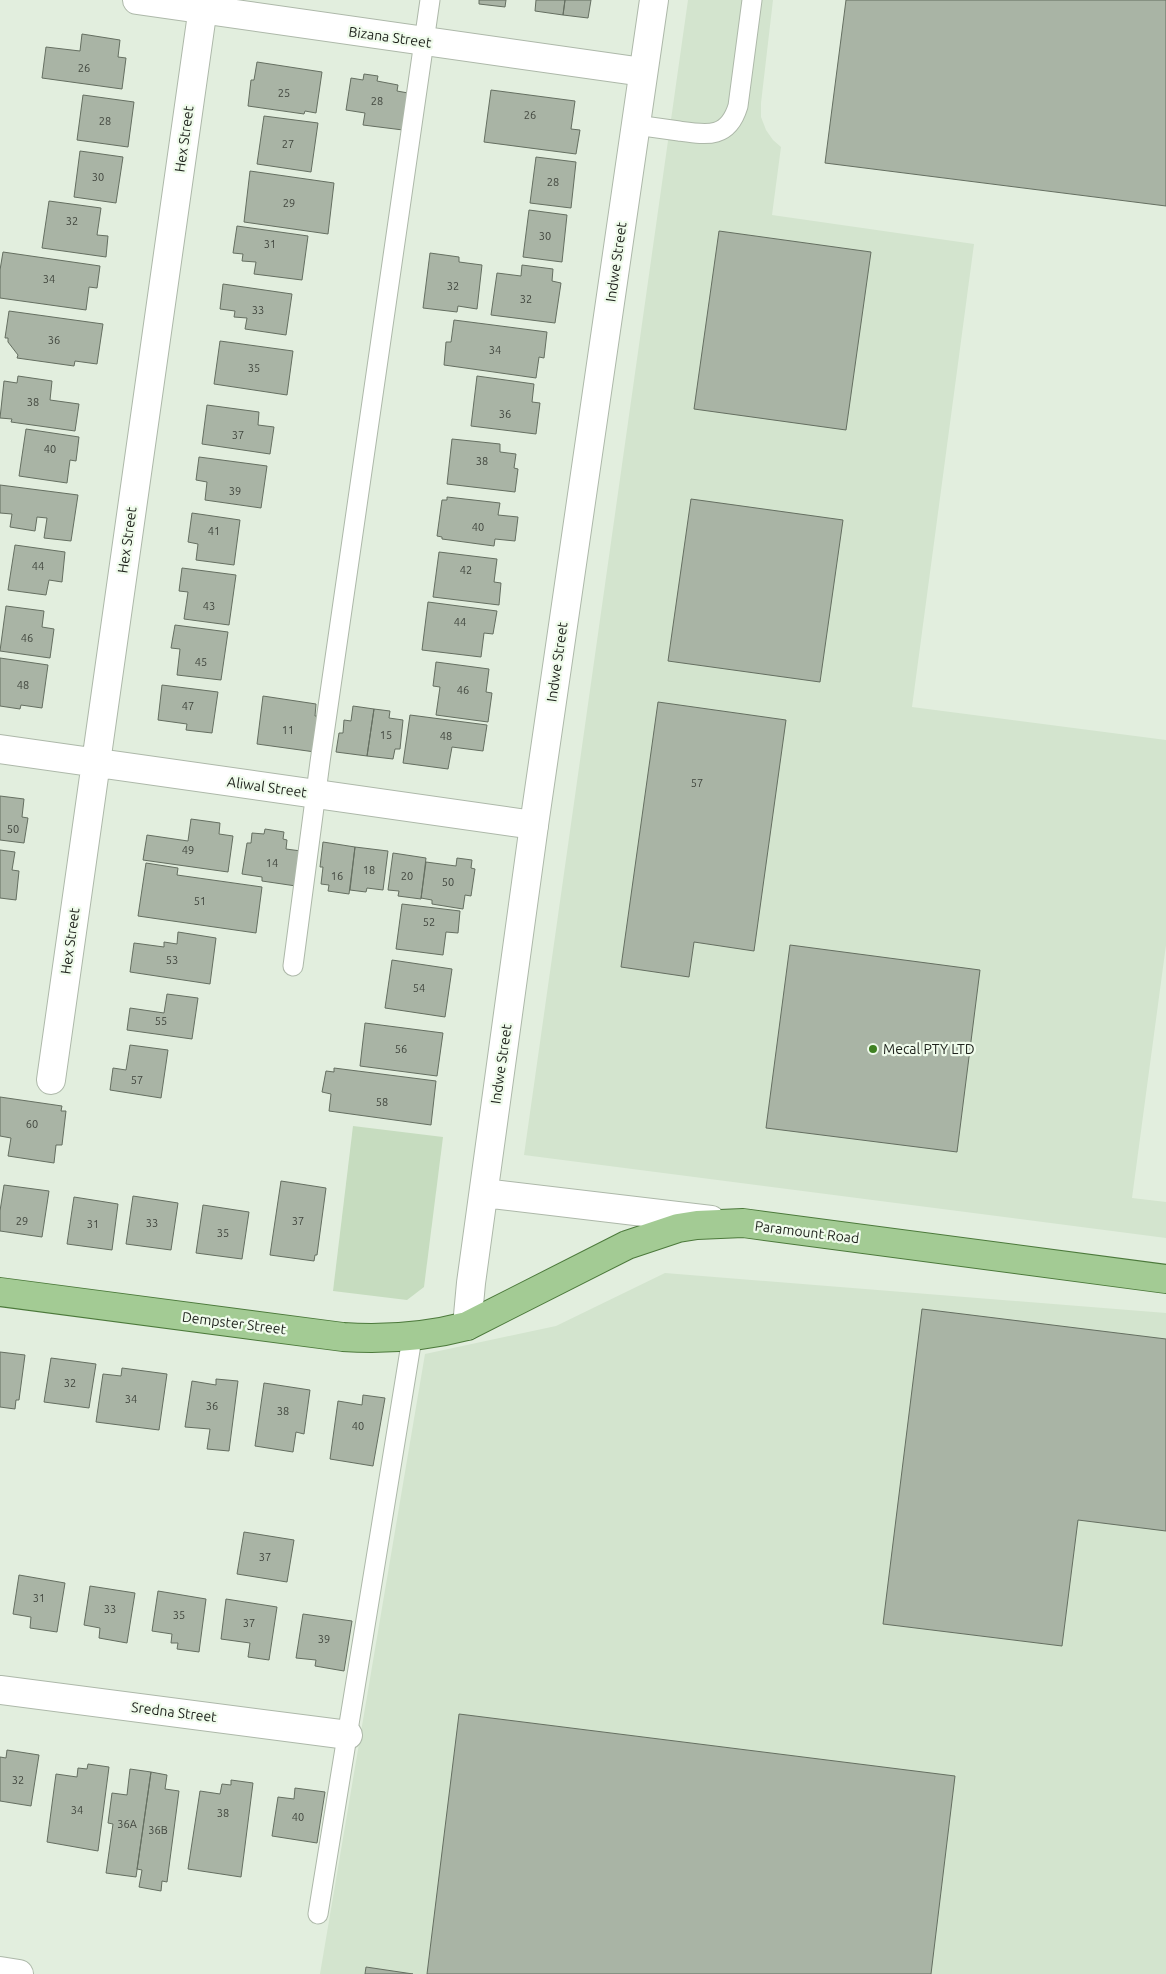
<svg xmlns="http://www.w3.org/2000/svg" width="1166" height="1974" font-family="Ubuntu,sans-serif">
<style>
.built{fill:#d3e4ce}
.green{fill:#c6dcbf}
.building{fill:#a9b4a5;stroke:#656f61}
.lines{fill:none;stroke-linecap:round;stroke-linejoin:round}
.service-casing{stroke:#adb8a9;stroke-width:21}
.minor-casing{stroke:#adb8a9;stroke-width:30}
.tertiary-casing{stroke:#adb8a9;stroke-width:30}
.primary-casing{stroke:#4c793b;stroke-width:30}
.service{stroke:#fff;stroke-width:19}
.minor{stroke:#fff;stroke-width:28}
.tertiary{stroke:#fff;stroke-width:28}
.primary{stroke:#a3cb94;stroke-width:28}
.poi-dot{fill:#3f8122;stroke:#effbeb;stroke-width:2}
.labels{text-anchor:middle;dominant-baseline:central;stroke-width:4.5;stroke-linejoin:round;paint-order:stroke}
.number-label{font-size:11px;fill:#41463e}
.street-label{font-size:14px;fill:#1e221c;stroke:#effbeb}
.poi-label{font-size:14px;fill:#1e221c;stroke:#effbeb;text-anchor:start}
</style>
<rect width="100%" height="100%" fill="#e2eede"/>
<path class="built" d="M 688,0 L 773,0 L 761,103 L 761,117 L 766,130 L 773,140 L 781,147 L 772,215 L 974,244 L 912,707 L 1166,740 L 1166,945 L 1132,1198 L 1166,1202 L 1166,1238 L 524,1155 Z
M 665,1273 L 1166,1313 L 1166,1974 L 320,1974 L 425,1354 L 556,1326 Z"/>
<path class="green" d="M 353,1126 L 443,1137 L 424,1287 L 407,1300 L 333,1291 Z"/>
<path class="building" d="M 479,0 L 506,0 L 505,7 L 479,4 Z
M 536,0 L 565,0 L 563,15 L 535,11 Z
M 565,0 L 591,0 L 588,18 L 563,15 Z
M 846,0 L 1166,0 L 1166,206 L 825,163 Z
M 82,34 L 120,40 L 118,57 L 126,58 L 122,89 L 42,78 L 46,47 L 80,51 Z
M 257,62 L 322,72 L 316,113 L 305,111 L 304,114 L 248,106 L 251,80 L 254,80 Z
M 364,74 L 378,76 L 377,81 L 398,85 L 397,91 L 408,93 L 403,130 L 363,125 L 365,113 L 346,110 L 351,78 L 363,80 Z
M 491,90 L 575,101 L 571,129 L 580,130 L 576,154 L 484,142 Z
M 83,95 L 134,102 L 128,147 L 77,140 Z
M 264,116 L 318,123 L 311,172 L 257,164 Z
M 80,151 L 123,157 L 116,203 L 74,197 Z
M 536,157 L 576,162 L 571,208 L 530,203 Z
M 250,171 L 334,183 L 328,234 L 244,222 Z
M 49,201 L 101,208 L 97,235 L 108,236 L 106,257 L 42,248 Z
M 529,210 L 567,215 L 562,262 L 523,257 Z
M 237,226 L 308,236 L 302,280 L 254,274 L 256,262 L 242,261 L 243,254 L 233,253 Z
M 719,231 L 871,252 L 846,430 L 694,409 Z
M 3,252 L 100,266 L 97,288 L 89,287 L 86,310 L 0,298 L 0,270 Z
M 430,253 L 459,257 L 459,262 L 482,265 L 477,309 L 458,306 L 457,312 L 423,308 Z
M 522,265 L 553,269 L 552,281 L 561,283 L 555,323 L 491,315 L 497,273 L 521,276 Z
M 223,284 L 292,294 L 286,335 L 245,329 L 247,318 L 234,317 L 235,311 L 220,309 Z
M 9,311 L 103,324 L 97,364 L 75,361 L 74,366 L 17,358 L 18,355 L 8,342 L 8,338 L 5,338 Z
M 454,320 L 547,332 L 544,358 L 539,357 L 536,378 L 444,365 L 446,342 L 451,342 Z
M 220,341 L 293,351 L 287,395 L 214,384 Z
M 18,376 L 52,381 L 50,400 L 79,404 L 75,431 L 11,422 L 12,419 L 0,418 L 4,381 L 17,383 Z
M 477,376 L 534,384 L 532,402 L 540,403 L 536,434 L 471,426 Z
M 207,405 L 259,412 L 258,425 L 274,427 L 270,454 L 202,444 Z
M 26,429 L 79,437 L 76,461 L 70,460 L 67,483 L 19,476 Z
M 452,439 L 500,444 L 500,452 L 516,454 L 514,468 L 518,469 L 515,492 L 447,484 Z
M 199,457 L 267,466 L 261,508 L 205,500 L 207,482 L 196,480 Z
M 0,485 L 78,495 L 71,541 L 44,538 L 47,518 L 37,517 L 35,531 L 10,527 L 12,514 L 0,513 Z
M 447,497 L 500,503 L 498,515 L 518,517 L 515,541 L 495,539 L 494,546 L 442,539 L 442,537 L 437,536 L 442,500 L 447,500 Z
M 691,499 L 843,520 L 820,682 L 668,661 Z
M 192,513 L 240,520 L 234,565 L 196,560 L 198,544 L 188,542 Z
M 15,545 L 65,552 L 62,582 L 49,580 L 46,595 L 8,590 Z
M 439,552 L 497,559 L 494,582 L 501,583 L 499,605 L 433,597 Z
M 182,568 L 236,575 L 229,625 L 184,619 L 188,592 L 179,591 Z
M 428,602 L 497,611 L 493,634 L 484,633 L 481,657 L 422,650 Z
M 6,606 L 44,611 L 42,627 L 54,629 L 50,658 L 0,651 Z
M 175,625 L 228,632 L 221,680 L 177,675 L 180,649 L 171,648 Z
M 0,658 L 48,665 L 42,708 L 21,705 L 20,709 L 0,706 Z
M 436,662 L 489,669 L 486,692 L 492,693 L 488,722 L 436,715 L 440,687 L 433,686 Z
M 162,685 L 218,692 L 212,733 L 186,730 L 187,724 L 158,720 Z
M 263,696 L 316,704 L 315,716 L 319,716 L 315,752 L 257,744 Z
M 658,702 L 786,720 L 754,951 L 694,942 L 689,977 L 621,967 Z
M 353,706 L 374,709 L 367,756 L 336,752 L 339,733 L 343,733 L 344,720 L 351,721 Z
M 374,709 L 390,711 L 389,718 L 403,720 L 400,749 L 395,749 L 393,759 L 367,756 Z
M 410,715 L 487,725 L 483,751 L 452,747 L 448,769 L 403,763 Z
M 0,796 L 24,799 L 22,817 L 28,818 L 24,843 L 0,840 Z
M 191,819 L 220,823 L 219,834 L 233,836 L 228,872 L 143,860 L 147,835 L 188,841 Z
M 265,829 L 284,832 L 283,839 L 287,840 L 286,849 L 301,851 L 296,886 L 262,881 L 262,877 L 242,874 L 247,843 L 251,843 L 252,833 L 264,834 Z
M 323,842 L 355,847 L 349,894 L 328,891 L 329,885 L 321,884 L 323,867 L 320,867 Z
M 355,847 L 388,851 L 383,890 L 367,888 L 366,892 L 350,890 Z
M 0,850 L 15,852 L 12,870 L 19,871 L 16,900 L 0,898 Z
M 393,853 L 426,858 L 421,899 L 398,896 L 399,891 L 388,890 Z
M 457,858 L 472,860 L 471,868 L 475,869 L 471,896 L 465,895 L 463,909 L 432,904 L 432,900 L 421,898 L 426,862 L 456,866 Z
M 146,863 L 178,868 L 177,875 L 262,887 L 256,933 L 138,916 Z
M 402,904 L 460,911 L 458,933 L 446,932 L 443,955 L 396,949 Z
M 178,932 L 216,938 L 210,984 L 130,972 L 134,943 L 164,947 L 164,942 L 177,944 Z
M 790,945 L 980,970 L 957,1152 L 766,1128 Z
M 392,960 L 452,969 L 445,1017 L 385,1008 Z
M 167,994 L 198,998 L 192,1039 L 127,1030 L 130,1008 L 164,1013 Z
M 365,1023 L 443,1033 L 437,1076 L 360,1066 Z
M 130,1045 L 168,1050 L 161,1098 L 110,1090 L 113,1068 L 126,1070 Z
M 334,1068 L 436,1081 L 431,1125 L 329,1111 L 331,1094 L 322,1092 L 326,1071 L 334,1072 Z
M 0,1097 L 62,1106 L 61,1111 L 66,1111 L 62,1145 L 56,1145 L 54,1163 L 8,1156 L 11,1138 L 0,1136 Z
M 281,1181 L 326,1188 L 317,1255 L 315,1255 L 314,1261 L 270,1255 Z
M 4,1185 L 49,1191 L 42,1237 L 0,1231 L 0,1211 Z
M 133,1196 L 178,1203 L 171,1250 L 126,1244 Z
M 74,1197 L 118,1204 L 112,1250 L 67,1244 Z
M 203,1205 L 249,1212 L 242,1259 L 196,1253 Z
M 922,1309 L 1166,1339 L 1166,1531 L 1078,1520 L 1062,1646 L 883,1624 Z
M 0,1352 L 25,1355 L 19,1400 L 16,1400 L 15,1409 L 0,1407 Z
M 51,1358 L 96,1364 L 89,1408 L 44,1402 Z
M 122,1368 L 167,1374 L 159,1430 L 96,1422 L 103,1374 L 121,1376 Z
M 216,1379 L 238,1381 L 229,1451 L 207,1449 L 210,1429 L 185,1427 L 192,1381 L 216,1385 Z
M 264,1383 L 310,1390 L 304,1434 L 296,1432 L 293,1452 L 255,1446 Z
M 363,1395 L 385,1398 L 373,1466 L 330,1459 L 338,1401 L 362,1405 Z
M 244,1532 L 294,1540 L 287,1582 L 237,1574 Z
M 19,1575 L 65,1583 L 57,1632 L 30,1628 L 31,1617 L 13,1614 Z
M 90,1586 L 135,1593 L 127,1643 L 99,1638 L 100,1628 L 84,1625 Z
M 158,1591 L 206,1599 L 199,1652 L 177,1649 L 178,1643 L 171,1643 L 172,1634 L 152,1631 Z
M 226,1599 L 277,1607 L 269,1660 L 248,1657 L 250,1643 L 221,1639 Z
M 303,1614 L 352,1621 L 344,1671 L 315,1666 L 316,1660 L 296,1658 Z
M 459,1714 L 955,1776 L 931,1974 L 427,1974 Z
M 7,1750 L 39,1755 L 31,1806 L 0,1801 L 0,1757 L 6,1758 Z
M 88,1764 L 109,1767 L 98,1851 L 47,1842 L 56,1774 L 77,1777 L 78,1768 L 87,1769 Z
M 130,1769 L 151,1772 L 136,1877 L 106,1873 L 113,1824 L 108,1823 L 112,1793 L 127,1795 Z
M 151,1772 L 167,1775 L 165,1789 L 179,1791 L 167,1882 L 162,1881 L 161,1891 L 139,1887 L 142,1870 L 137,1869 Z
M 231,1780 L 253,1783 L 241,1877 L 188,1869 L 200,1791 L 220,1794 L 222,1784 L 231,1785 Z
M 295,1788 L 325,1792 L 317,1843 L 272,1836 L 278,1797 L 294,1799 Z
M 366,1967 L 413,1974 L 365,1974 Z"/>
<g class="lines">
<defs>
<path id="service" d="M 636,125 C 650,127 664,129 679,131 C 707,135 728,139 738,106 L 752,0
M 293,966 L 320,762 L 430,0
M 318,1914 L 412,1338"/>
<path id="minor" d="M 137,0 L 643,72
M 0,749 L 534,825
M 51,1080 L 204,0
M 0,1690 L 348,1735
M 0,1971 L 19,1974"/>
<path id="tertiary" d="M 484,1193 L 711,1220
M 467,1326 L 471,1283 L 534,825 L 654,0"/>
<path id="primary" d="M 0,1292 L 343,1337 C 387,1340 425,1337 467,1326 L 627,1245 L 678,1228 L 697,1225 L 743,1223 L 1166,1279"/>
</defs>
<use href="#service" class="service-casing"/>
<use href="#minor" class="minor-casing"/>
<use href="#tertiary" class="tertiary-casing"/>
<use href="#primary" class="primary-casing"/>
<use href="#service" class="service"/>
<use href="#minor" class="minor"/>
<use href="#tertiary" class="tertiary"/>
<use href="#primary" class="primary"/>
</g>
<circle class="poi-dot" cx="873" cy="1049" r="5"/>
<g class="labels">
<g class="number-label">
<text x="84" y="68">26</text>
<text x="284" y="93">25</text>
<text x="377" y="101">28</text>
<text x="530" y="115">26</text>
<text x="105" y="121">28</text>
<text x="288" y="144">27</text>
<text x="98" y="177">30</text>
<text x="553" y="182">28</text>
<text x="289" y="203">29</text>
<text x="72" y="221">32</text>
<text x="545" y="236">30</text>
<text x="270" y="244">31</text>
<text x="49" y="279">34</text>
<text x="453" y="286">32</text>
<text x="526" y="299">32</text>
<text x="258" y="310">33</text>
<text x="54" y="340">36</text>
<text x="495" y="350">34</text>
<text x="254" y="368">35</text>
<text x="33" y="402">38</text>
<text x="505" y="414">36</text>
<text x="238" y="435">37</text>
<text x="50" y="449">40</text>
<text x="482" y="461">38</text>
<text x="235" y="491">39</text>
<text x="478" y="527">40</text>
<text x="214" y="531">41</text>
<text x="38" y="566">44</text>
<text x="466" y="570">42</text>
<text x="209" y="606">43</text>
<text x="460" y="622">44</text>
<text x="27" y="638">46</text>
<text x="201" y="662">45</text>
<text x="23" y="685">48</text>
<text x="463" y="690">46</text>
<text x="188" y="706">47</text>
<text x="288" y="730">11</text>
<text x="386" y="735">15</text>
<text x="446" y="736">48</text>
<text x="697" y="783">57</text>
<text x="13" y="829">50</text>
<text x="188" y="850">49</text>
<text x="272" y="863">14</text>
<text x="369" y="870">18</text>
<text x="337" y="876">16</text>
<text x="407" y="876">20</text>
<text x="448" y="882">50</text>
<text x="200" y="901">51</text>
<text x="429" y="922">52</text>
<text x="172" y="960">53</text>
<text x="419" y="988">54</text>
<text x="161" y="1021">55</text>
<text x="401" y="1049">56</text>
<text x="137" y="1080">57</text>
<text x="382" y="1102">58</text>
<text x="32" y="1124">60</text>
<text x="22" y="1221">29</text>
<text x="298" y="1221">37</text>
<text x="152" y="1223">33</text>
<text x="93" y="1224">31</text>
<text x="223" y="1233">35</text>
<text x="70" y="1383">32</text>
<text x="131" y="1399">34</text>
<text x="212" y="1406">36</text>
<text x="283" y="1411">38</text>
<text x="358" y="1426">40</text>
<text x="265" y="1557">37</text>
<text x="39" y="1598">31</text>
<text x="110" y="1609">33</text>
<text x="179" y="1615">35</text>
<text x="249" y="1623">37</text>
<text x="324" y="1639">39</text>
<text x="18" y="1780">32</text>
<text x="77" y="1810">34</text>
<text x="223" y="1813">38</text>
<text x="298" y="1817">40</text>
<text x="127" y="1824">36A</text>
<text x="158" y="1830">36B</text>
</g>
<g class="street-label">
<text transform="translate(390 37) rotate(8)">Bizana Street</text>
<text transform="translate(184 139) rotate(-82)">Hex Street</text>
<text transform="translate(616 262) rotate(-82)">Indwe Street</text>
<text transform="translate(127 540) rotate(-82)">Hex Street</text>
<text transform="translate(557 662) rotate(-82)">Indwe Street</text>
<text transform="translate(267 787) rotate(8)">Aliwal Street</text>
<text transform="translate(70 941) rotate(-82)">Hex Street</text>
<text transform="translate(501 1064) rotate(-82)">Indwe Street</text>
<text transform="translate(807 1232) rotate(7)">Paramount Road</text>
<text transform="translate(234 1323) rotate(7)">Dempster Street</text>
<text transform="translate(174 1712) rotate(7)">Sredna Street</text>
</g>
<g class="poi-label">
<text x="883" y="1049">Mecal PTY LTD</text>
</g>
</g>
</svg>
